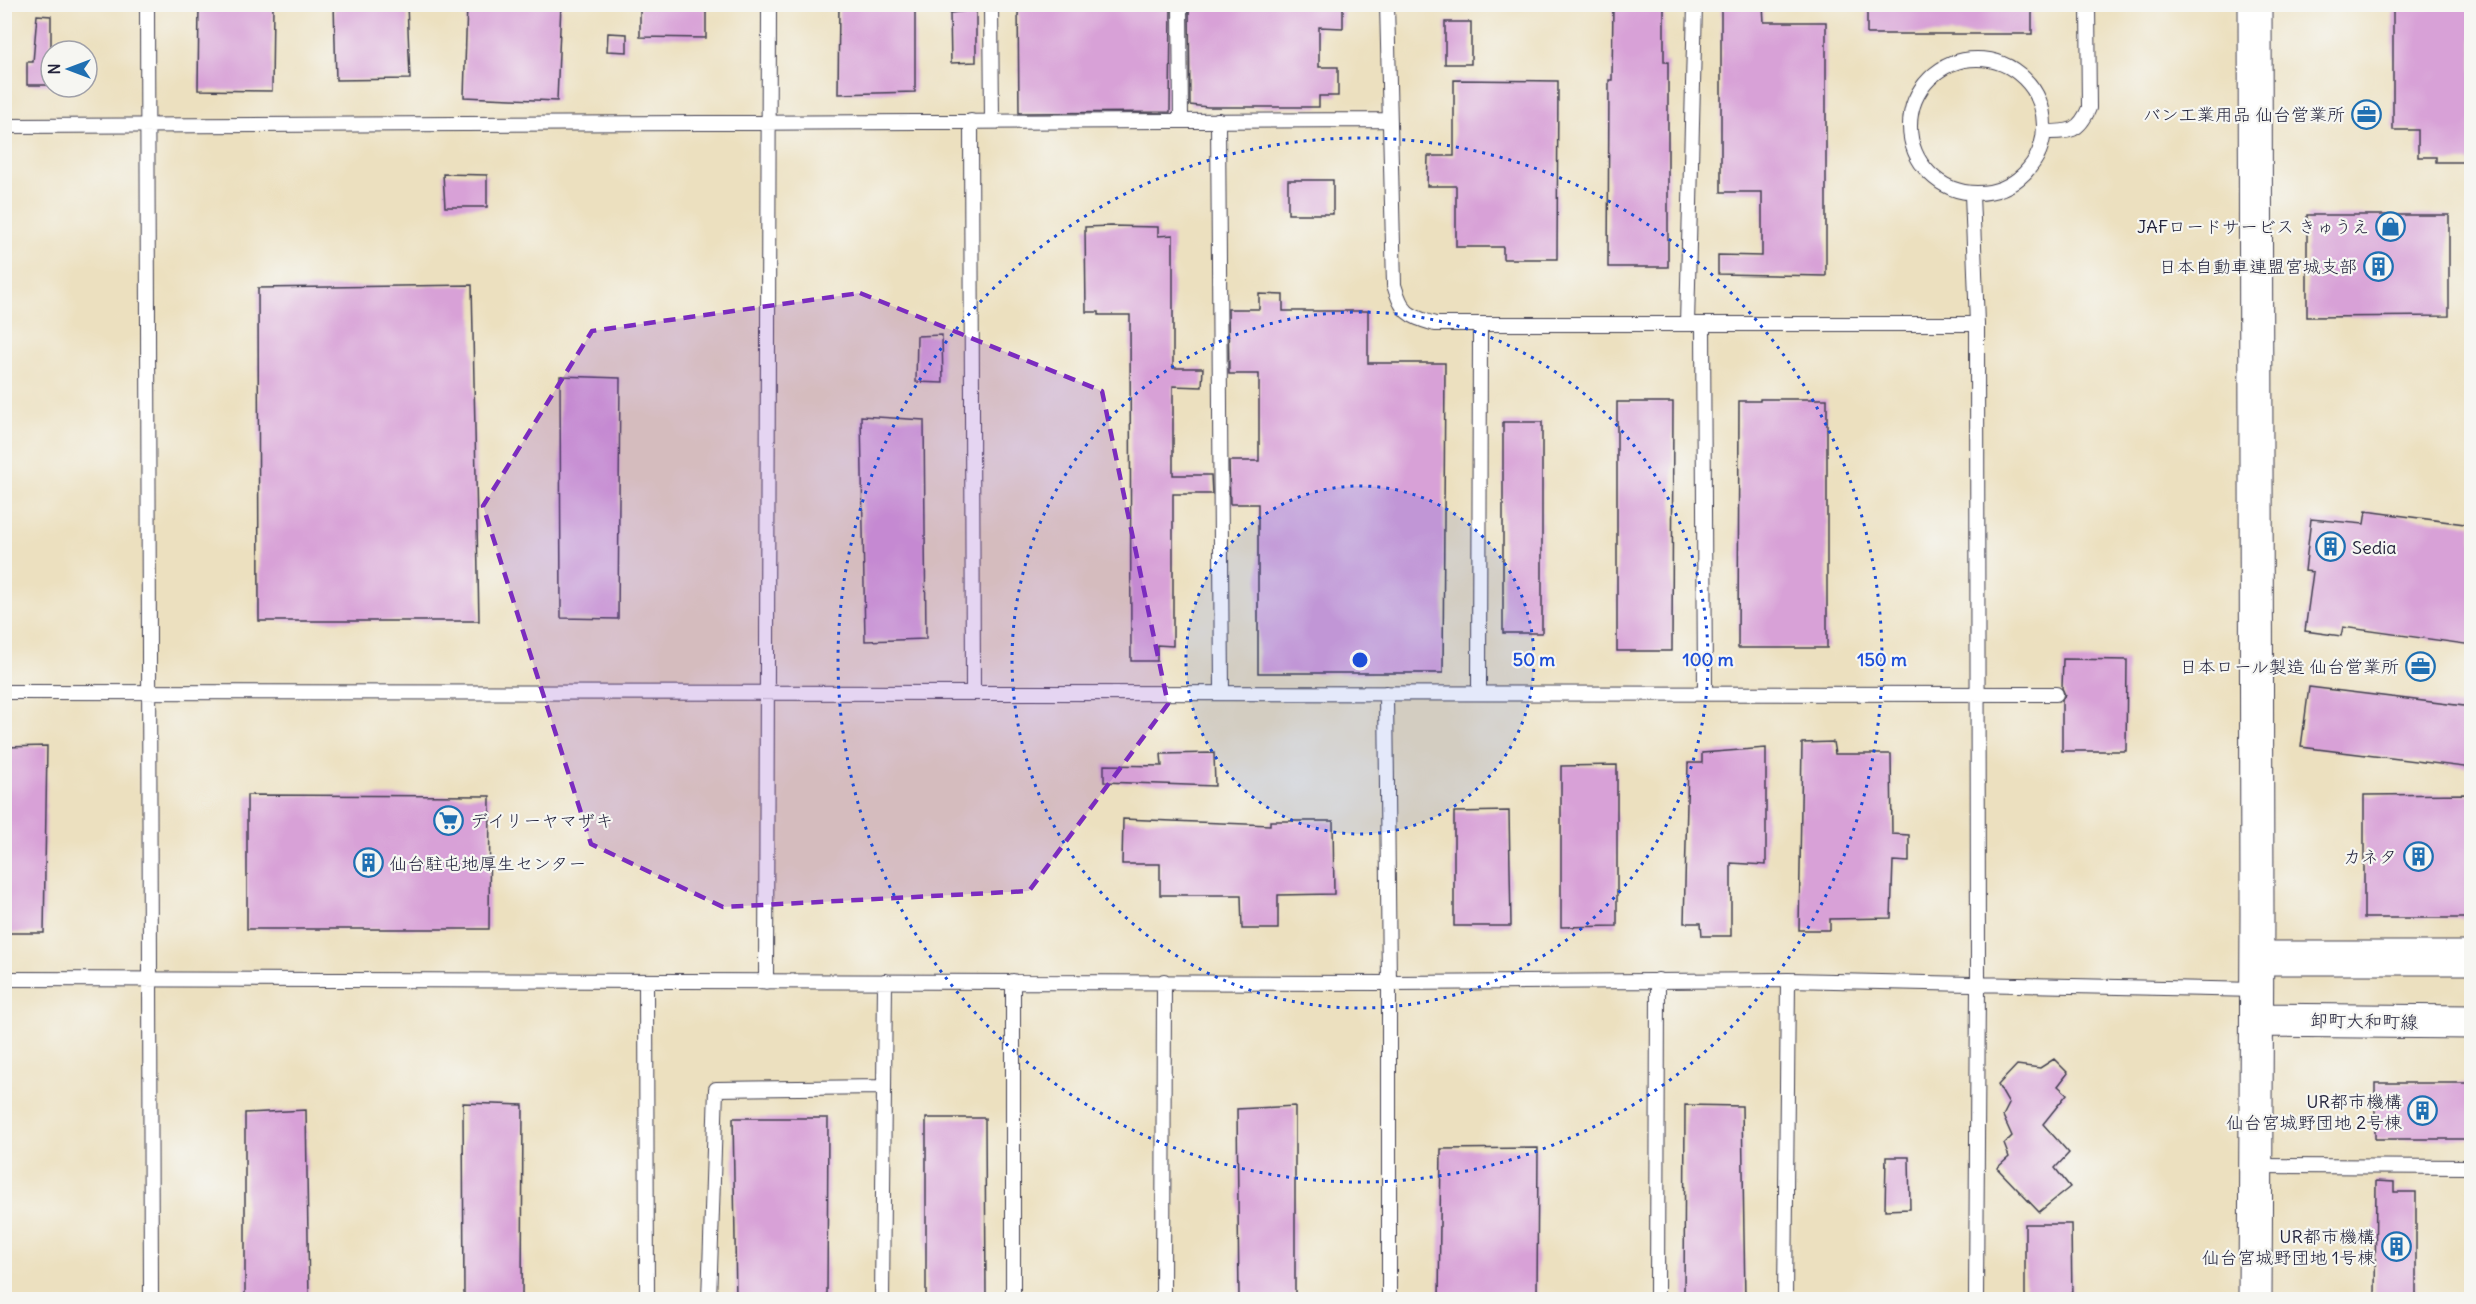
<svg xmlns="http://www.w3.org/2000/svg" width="2476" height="1304" font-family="Delius,'Klee One',sans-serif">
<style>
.building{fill:#d8a1d7}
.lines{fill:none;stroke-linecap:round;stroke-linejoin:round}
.lane-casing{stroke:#403e4f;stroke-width:16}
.secondary-casing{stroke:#403e4f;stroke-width:35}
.lane{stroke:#fff;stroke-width:14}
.secondary{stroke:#fff;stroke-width:33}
.marked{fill:#7b2cbf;fill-opacity:0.2;stroke:#7b2cbf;stroke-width:4.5;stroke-dasharray:12 8;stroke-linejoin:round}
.ring{fill:none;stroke:#1d4ed8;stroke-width:3;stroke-dasharray:3 6}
.labels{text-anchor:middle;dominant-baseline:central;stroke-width:4.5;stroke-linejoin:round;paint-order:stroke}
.poi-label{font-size:18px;fill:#22223b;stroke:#f6f6f2;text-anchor:end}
.street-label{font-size:18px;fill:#22223b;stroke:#f6f6f2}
.centre{fill:#1d4ed8;stroke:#f6f6f2;stroke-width:3}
.ring-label{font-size:18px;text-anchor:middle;font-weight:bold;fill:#1d4ed8;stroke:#f6f6f2;stroke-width:4.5;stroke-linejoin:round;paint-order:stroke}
</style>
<rect width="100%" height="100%" fill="#f6f6f2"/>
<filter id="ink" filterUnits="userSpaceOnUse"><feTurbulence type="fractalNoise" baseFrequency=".0167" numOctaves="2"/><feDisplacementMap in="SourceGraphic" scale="12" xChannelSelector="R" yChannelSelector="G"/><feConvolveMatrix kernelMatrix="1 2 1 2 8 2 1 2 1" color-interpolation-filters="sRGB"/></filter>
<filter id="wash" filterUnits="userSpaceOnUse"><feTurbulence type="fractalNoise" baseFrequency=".008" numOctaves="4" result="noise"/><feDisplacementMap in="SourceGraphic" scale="24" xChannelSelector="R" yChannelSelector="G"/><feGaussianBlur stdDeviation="1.35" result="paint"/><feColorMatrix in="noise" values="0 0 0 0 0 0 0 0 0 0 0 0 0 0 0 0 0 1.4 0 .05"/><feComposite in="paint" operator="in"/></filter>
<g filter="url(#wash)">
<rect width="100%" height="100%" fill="#ece0bf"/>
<g id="blocks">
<path class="building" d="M 199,4 L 273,4 L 272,91 L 198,90 Z
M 334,4 L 407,4 L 410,79 L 336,80 Z
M 467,4 L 561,4 L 557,101 L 464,97 Z
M 640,4 L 706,4 L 706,38 L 640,37 Z
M 839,4 L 915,4 L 915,92 L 838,94 Z
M 1018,4 L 1171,4 L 1170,112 L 1019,113 Z
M 1189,4 L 1343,4 L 1343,28 L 1319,27 L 1319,67 L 1338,67 L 1338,96 L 1319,96 L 1319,107 L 1208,107 L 1190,105 Z
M 1613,4 L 1664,4 L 1664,62 L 1668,62 L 1668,267 L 1608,267 L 1609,80 L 1612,80 Z
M 1867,4 L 2032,4 L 2032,34 L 1867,34 Z
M 2393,4 L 2472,4 L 2472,162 L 2436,162 L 2436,157 L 2418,157 L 2418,130 L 2393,130 Z
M 1763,5 L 1764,22 L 1826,22 L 1826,276 L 1718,274 L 1718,255 L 1762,256 L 1762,192 L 1721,192 L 1721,6 Z
M 976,10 L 976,62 L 951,63 L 950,13 Z
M 37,15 L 51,16 L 51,85 L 27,85 L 27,62 L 33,62 Z
M 1445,22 L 1471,22 L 1471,64 L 1445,64 Z
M 608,33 L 627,34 L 627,52 L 607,51 Z
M 1454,80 L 1558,81 L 1557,259 L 1503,259 L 1503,247 L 1456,247 L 1456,186 L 1427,186 L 1428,156 L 1454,156 Z
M 443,174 L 487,175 L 487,207 L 445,207 Z
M 1288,180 L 1333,180 L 1333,214 L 1288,214 Z
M 2307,215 L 2449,215 L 2449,316 L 2307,317 Z
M 1111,226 L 1158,227 L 1158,236 L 1173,235 L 1173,368 L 1203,368 L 1202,387 L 1173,386 L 1173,475 L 1211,475 L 1212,494 L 1173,494 L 1173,646 L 1157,645 L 1157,661 L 1131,661 L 1130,315 L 1099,315 L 1099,312 L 1086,312 L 1085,227 Z
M 472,285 L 479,621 L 259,621 L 258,288 Z
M 1259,294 L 1283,295 L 1283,311 L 1368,311 L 1368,363 L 1445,363 L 1443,673 L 1258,673 L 1258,504 L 1230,504 L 1229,461 L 1259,461 L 1259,374 L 1229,374 L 1228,309 L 1259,309 Z
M 942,335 L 943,383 L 916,382 L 917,336 Z
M 560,376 L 620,378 L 618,619 L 561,618 Z
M 1760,399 L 1827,399 L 1827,648 L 1738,648 L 1739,401 L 1760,401 Z
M 1617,402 L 1673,402 L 1672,651 L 1617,651 Z
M 861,416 L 924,420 L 926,639 L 865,641 Z
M 1503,422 L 1542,422 L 1542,633 L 1503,633 Z
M 2366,511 L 2472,525 L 2472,645 L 2343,627 L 2341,636 L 2305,631 L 2313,572 L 2305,571 L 2311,519 L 2364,524 Z
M 2063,659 L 2127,660 L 2126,751 L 2062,751 L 2062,700 L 2065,695 L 2062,688 Z
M 2309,687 L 2472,707 L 2472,768 L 2301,747 Z
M 1833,742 L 1835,754 L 1891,754 L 1892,834 L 1909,835 L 1909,862 L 1893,861 L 1891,918 L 1830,919 L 1830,930 L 1799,930 L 1802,743 Z
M 47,746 L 44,933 L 4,933 L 4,747 Z
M 1766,748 L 1766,865 L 1731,863 L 1731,936 L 1702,936 L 1701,923 L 1684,923 L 1688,763 L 1702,763 L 1702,753 Z
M 1214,753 L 1215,786 L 1104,782 L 1104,765 L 1162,766 L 1161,754 Z
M 1617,765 L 1617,926 L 1561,927 L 1561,766 Z
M 2472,794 L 2472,918 L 2364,918 L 2364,795 Z
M 247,795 L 490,796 L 489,929 L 247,929 Z
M 1509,811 L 1511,926 L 1454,926 L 1454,812 Z
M 1123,819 L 1270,825 L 1270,821 L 1333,821 L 1334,894 L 1278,895 L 1278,929 L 1242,929 L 1241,895 L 1160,895 L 1160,864 L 1122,864 Z
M 2054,1059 L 2068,1073 L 2058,1086 L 2067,1094 L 2043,1124 L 2069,1153 L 2055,1168 L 2070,1187 L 2039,1212 L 1997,1168 L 2009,1157 L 2004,1144 L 2012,1136 L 2003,1116 L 2009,1104 L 1998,1085 L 2017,1065 L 2040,1068 Z
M 2375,1083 L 2472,1083 L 2472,1139 L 2375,1139 Z
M 463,1103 L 523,1105 L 522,1299 L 464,1299 Z
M 1685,1105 L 1742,1106 L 1745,1299 L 1684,1299 Z
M 1295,1106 L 1295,1299 L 1239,1299 L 1237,1109 Z
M 306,1110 L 309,1299 L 245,1299 L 245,1113 Z
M 733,1118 L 828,1118 L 827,1299 L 736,1299 Z
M 926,1118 L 985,1118 L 986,1299 L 926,1299 Z
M 1538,1148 L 1537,1299 L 1439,1299 L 1441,1149 Z
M 1886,1157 L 1909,1157 L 1910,1209 L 1885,1210 Z
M 2376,1181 L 2394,1182 L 2394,1192 L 2416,1192 L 2416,1299 L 2375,1299 Z
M 2025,1224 L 2071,1224 L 2072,1299 L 2025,1299 Z"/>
</g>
</g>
<g filter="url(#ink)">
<use href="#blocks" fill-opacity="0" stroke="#403e4f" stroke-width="1.5"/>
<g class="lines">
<defs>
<path id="lane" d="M 147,4 L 151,1300
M 991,4 L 992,121
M 1180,4 L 1181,121
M 1387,4 L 1394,285 C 1403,314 1407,315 1435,324 L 1977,324
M1910 126a67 67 0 1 1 134 0a67 67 0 1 1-134 0Z
M 1218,120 L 1222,693
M 971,121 L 973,693
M 4,126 L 1389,120
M 2045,132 C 2070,132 2079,132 2089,108 L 2088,4
M 1972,194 L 1977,324 L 1978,983 L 1976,1300
M 1687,324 L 1695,4
M 1703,324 L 1705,693
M 4,692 L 2056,694
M 1386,693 L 1389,983 L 1389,1300
M 1479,693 L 1480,324
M 4,979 L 1389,983 L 1788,980 L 2257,990
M 646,981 L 647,1300
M 1013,981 L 1013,1300
M 766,982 L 769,4
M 2256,1166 L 2472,1167
M 709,1300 L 716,1089 L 884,1087
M 882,1300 L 885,981
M 1163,1300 L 1164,981
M 1657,1300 L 1658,980
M 1785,1300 L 1788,980"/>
<path id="secondary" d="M 2257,958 L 2472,958
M 2257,1020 L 2472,1022
M 2255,1300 L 2257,914 L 2255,4"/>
</defs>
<use href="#lane" class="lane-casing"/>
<use href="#secondary" class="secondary-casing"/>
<use href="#lane" class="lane"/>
<use href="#secondary" class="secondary"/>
</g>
</g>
<path class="marked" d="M 860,293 L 1102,391 L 1168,704 L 1029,891 L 723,907 L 591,844 L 483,506 L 592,331 Z"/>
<circle cx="1360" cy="660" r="174" fill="#1d4ed8" fill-opacity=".12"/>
<g class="ring">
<circle cx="1360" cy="660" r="174"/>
<circle cx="1360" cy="660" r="348"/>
<circle cx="1360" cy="660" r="522"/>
</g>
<defs>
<symbol id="office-ring" viewBox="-11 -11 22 22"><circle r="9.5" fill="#f6f6f2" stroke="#1f6fb2" stroke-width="1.5"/><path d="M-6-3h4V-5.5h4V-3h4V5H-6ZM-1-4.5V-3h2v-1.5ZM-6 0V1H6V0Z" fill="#1f6fb2"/></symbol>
<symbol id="shop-ring" viewBox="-11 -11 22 22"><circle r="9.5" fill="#f6f6f2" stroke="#1f6fb2" stroke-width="1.5"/><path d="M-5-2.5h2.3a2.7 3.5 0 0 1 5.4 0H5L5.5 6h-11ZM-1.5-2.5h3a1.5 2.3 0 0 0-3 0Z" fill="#1f6fb2"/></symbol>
<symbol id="building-ring" viewBox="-11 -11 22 22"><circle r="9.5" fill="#f6f6f2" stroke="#1f6fb2" stroke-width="1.5"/><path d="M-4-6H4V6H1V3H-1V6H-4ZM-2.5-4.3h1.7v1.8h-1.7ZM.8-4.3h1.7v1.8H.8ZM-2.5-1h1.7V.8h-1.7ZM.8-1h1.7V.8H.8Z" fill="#1f6fb2"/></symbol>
<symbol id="supermarket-ring" viewBox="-11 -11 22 22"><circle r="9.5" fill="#f6f6f2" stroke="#1f6fb2" stroke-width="1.5"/><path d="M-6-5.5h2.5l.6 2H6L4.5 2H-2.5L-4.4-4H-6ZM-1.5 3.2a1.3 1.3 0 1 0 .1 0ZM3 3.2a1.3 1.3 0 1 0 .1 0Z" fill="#1f6fb2"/></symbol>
</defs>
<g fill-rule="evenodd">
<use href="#office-ring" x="2350" y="98" width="33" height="33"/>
<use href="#shop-ring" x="2374" y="210" width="33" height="33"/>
<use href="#building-ring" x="2362" y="250" width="33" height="33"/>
<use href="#building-ring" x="2314" y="530" width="33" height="33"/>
<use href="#office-ring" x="2404" y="650" width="33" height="33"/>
<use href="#supermarket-ring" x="432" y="804" width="33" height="33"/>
<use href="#building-ring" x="2402" y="840" width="33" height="33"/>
<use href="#building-ring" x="352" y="846" width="33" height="33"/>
<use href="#building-ring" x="2406" y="1094" width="33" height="33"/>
<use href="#building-ring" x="2380" y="1230" width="33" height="33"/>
</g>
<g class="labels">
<g class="poi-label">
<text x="2345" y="114">バン工業用品 仙台営業所</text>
<text x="2370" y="226">JAFロードサービス きゅうえ</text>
<text x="2357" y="266">日本自動車連盟宮城支部</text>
<text x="2352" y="547" text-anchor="start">Sedia</text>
<text x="2399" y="666">日本ロール製造 仙台営業所</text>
<text x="470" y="820" text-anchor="start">デイリーヤマザキ</text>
<text x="2397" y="856">カネタ</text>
<text x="389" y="863" text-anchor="start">仙台駐屯地厚生センター</text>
<text x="2402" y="1101">UR都市機構<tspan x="2402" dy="21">仙台宮城野団地 2号棟</tspan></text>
<text x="2375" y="1236">UR都市機構<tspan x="2375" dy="21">仙台宮城野団地 1号棟</tspan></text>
</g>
<g class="street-label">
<text transform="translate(2364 1021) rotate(1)">卸町大和町線</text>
</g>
</g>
<circle cx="1360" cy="660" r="9" class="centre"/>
<g class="ring-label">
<text x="1534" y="666">50 m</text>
<text x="1708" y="666">100 m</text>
<text x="1882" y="666">150 m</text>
</g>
<rect width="2476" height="1304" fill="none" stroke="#f6f6f2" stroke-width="24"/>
<g transform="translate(69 69) rotate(270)"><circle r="28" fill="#f6f6f2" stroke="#a1a1a9" stroke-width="1.5"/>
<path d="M0-4.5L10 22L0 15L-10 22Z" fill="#1f6fb2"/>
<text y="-9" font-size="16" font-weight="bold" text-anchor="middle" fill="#22223b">N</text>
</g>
</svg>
